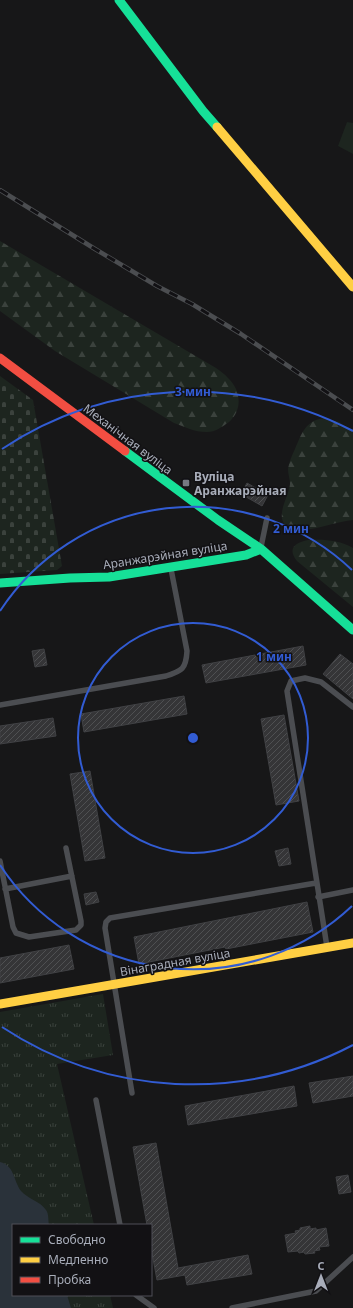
<svg xmlns="http://www.w3.org/2000/svg" width="353" height="1308" font-family="'Noto Sans',sans-serif">
<style>
.grass{fill:url(#grass-tufts)}
.forest{fill:url(#forest-firs)}
.cemetery{fill:url(#cemetery-stones)}
.garden{fill:#1d251f}
.water{fill:#2a323a}
.building{fill:url(#building-hatch);stroke:#404144}
.lines{fill:none;stroke-linecap:round;stroke-linejoin:round}
.lane{stroke:#4b4d51;stroke-width:5.5}
.fast{stroke:#16e098;stroke-width:9}
.slow{stroke:#ffcf43;stroke-width:9}
.jam{stroke:#f24e42;stroke-width:9}
.rail-casing{stroke:#4b4d50;stroke-width:4.5}
.rail{stroke:#121114;stroke-width:3;stroke-dasharray:9;stroke-linecap:butt}
.ring{fill:none;stroke:#325cd3;stroke-width:2}
.poi-dot{fill:#757881;stroke:#121114;stroke-width:1.5}
.labels{text-anchor:middle;dominant-baseline:central;stroke-width:3;stroke-linejoin:round;paint-order:stroke}
.street-label{font-size:12px;fill:#a8adb9;stroke:#121114}
.poi-label{font-size:12px;font-weight:bold;fill:#a8adb9;stroke:#121114;text-anchor:start}
.centre{fill:#325cd3;stroke:#121114;stroke-width:2}
.ring-label{font-size:12px;text-anchor:middle;font-weight:bold;fill:#325cd3;stroke:#121114;stroke-width:3;stroke-linejoin:round;paint-order:stroke}
</style>
<defs>
<pattern id="grass-tufts" width="24" height="20" patternUnits="userSpaceOnUse"><rect width="24" height="20" fill="#1d251f"/><path d="M3 7l-1-3M5 7V3M7 7l1-3M15 17l-1-3M17 17v-4M19 17l1-3" fill="none" stroke="#3b423d"/></pattern>
<pattern id="forest-firs" width="22" height="20" patternUnits="userSpaceOnUse"><rect width="22" height="20" fill="#1d251f"/><path d="M5 1l3.5 6h-7zM16 11l3.5 6h-7z" fill="#3b423d"/></pattern>
<pattern id="cemetery-stones" width="16" height="16" patternUnits="userSpaceOnUse"><rect width="16" height="16" fill="#1d251f"/><path d="M2 7V4a2 2 0 0 1 4 0v3zM10 15v-3a2 2 0 0 1 4 0v3z" fill="#3b423d"/></pattern>
<pattern id="building-hatch" width="6" height="6" patternUnits="userSpaceOnUse"><rect width="6" height="6" fill="#353537"/><path d="M-1 1l2-2M0 6l6-6M5 7l2-2" fill="none" stroke="#4f5052"/></pattern>
</defs>
<rect width="100%" height="100%" fill="#171718"/>
<path class="grass" d="M 103,994 L 113,1055 L 57,1064 L 94,1225 L 13,1225 L 13,1295 L 110,1295 L 113,1308 L 0,1308 L 0,1012 Z"/>
<path class="forest" d="M 0,241 L 216,368 C 220,371 225,374 228,378 C 241,390 243,410 229,422 C 222,427 215,432 207,432 C 194,432 185,427 174,423 L 55,351 L 0,311 Z
M 324,418 L 339,422 L 353,432 L 353,520 C 335,521 306,535 290,528 C 272,520 289,497 290,484 C 290,479 288,474 288,469 C 289,462 292,455 295,449 C 302,433 305,421 324,418 Z
M 308,540 C 324,539 339,540 353,548 L 353,607 L 297,561 C 287,548 295,543 308,540 Z"/>
<path class="cemetery" d="M 0,376 L 33,400 L 62,566 L 57,570 L 0,574 Z"/>
<path class="garden" d="M 347,122 L 353,123 L 353,154 L 338,146 Z"/>
<path class="water" d="M 0,1162 C 15,1166 13,1180 21,1191 C 28,1199 40,1201 46,1210 C 49,1214 48,1220 49,1225 L 13,1225 L 13,1295 L 67,1295 L 71,1308 L 0,1308 Z"/>
<path class="building" d="M 247,483 L 268,495 L 262,506 L 241,494 Z
M 303,646 L 306,665 L 206,683 L 202,665 Z
M 44,649 L 47,665 L 35,667 L 32,651 Z
M 340,654 L 353,664 L 353,699 L 323,674 Z
M 184,696 L 187,714 L 84,732 L 81,714 Z
M 284,715 L 299,801 L 276,805 L 261,719 Z
M 53,718 L 56,736 L 0,744 L 0,726 Z
M 90,771 L 105,858 L 85,861 L 70,774 Z
M 288,848 L 291,864 L 279,866 L 275,851 Z
M 96,892 L 99,902 L 86,905 L 84,894 Z
M 307,902 L 313,932 L 226,949 L 225,947 L 139,964 L 134,937 Z
M 69,945 L 74,969 L 0,983 L 0,958 Z
M 353,1076 L 353,1096 L 313,1103 L 309,1083 Z
M 294,1086 L 297,1106 L 188,1125 L 185,1106 Z
M 156,1143 L 178,1268 L 248,1255 L 252,1274 L 187,1285 L 185,1275 L 157,1280 L 151,1248 L 151,1225 L 147,1225 L 133,1147 Z
M 348,1175 L 351,1192 L 339,1194 L 336,1177 Z
M 310,1226 L 310,1229 L 316,1228 L 316,1230 L 326,1228 L 329,1246 L 319,1247 L 320,1250 L 314,1251 L 315,1253 L 305,1254 L 304,1252 L 299,1253 L 298,1251 L 288,1252 L 285,1235 L 296,1233 L 295,1231 L 300,1230 L 300,1228 Z"/>
<g class="lines">
<path class="lane" d="M 261,547 L 267,518
M 0,705 L 166,676 C 182,671 186,669 187,651 L 171,569
M 0,861 L 13,927 L 16,933 L 29,937 L 76,930 L 81,925 L 81,921 L 66,848
M 5,889 L 72,876
M 318,897 L 353,890
M 327,947 L 287,691 L 291,681 L 305,678 L 321,682 L 353,707
M 132,1093 L 105,928 L 106,922 L 110,918 L 316,883
M 96,1100 L 120,1225
M 136,1295 L 154,1308
M 232,1308 L 316,1291 L 353,1257"/>
<path class="fast" d="M 119,0 L 203,111 L 217,127
M 125,451 L 218,520 L 261,549 L 353,630
M 0,583 L 70,578 L 109,577 L 246,555 L 261,549"/>
<path class="slow" d="M 217,127 L 353,287
M 0,1004 L 353,943"/>
<path class="jam" d="M 0,358 L 125,451"/>
<defs>
<path id="rail" d="M 0,190 L 95,249 L 157,286 L 192,304 L 241,334 L 353,410"/>
</defs>
<use href="#rail" class="rail-casing"/>
<use href="#rail" class="rail"/>
</g>
<g class="ring">
<circle cx="193" cy="738" r="115"/>
<path d="M352 906A231 231 0 0 1 0 865M0 611A231 231 0 0 1 352 570"/>
<path d="M353 1045A346 346 0 0 1 2 1027M2 449A346 346 0 0 1 353 431"/>
</g>
<rect class="poi-dot" x="182" y="479" width="8" height="8" rx="2"/>
<g class="labels">
<g class="street-label">
<text transform="translate(128 439) rotate(37)">Механічная вуліца</text>
<text transform="translate(165 555) rotate(-9)">Аранжарэйная вуліца</text>
<text transform="translate(175 962) rotate(-10)">Вінаградная вуліца</text>
</g>
<g class="poi-label">
<text x="194" y="476">Вуліца<tspan x="194" dy="14">Аранжарэйная</tspan></text>
</g>
</g>
<circle cx="193" cy="738" r="6" class="centre"/>
<g class="ring-label">
<text x="193" y="396">3 мин</text>
<text x="291" y="533">2 мин</text>
<text x="274" y="661">1 мин</text>
</g>
<rect x="12" y="1224" width="140" height="72" fill="#121114" stroke="#4e4f56"/>
<rect x="20" y="1237" width="20" height="6" fill="#16e098" stroke="#4e4f56"/>
<text x="48" y="1244" font-size="12" fill="#a8adb9">Свободно</text>
<rect x="20" y="1257" width="20" height="6" fill="#ffcf43" stroke="#4e4f56"/>
<text x="48" y="1264" font-size="12" fill="#a8adb9">Медленно</text>
<rect x="20" y="1277" width="20" height="6" fill="#f24e42" stroke="#4e4f56"/>
<text x="48" y="1284" font-size="12" fill="#a8adb9">Пробка</text>
<g transform="translate(321 1276)" stroke="#121114" stroke-width="3" paint-order="stroke">
<path d="M0-3L7 15L0 10L-7 15Z" fill="#a8adb9"/>
<text y="-6" font-size="11" font-weight="bold" text-anchor="middle" fill="#a8adb9">С</text>
</g>
</svg>
